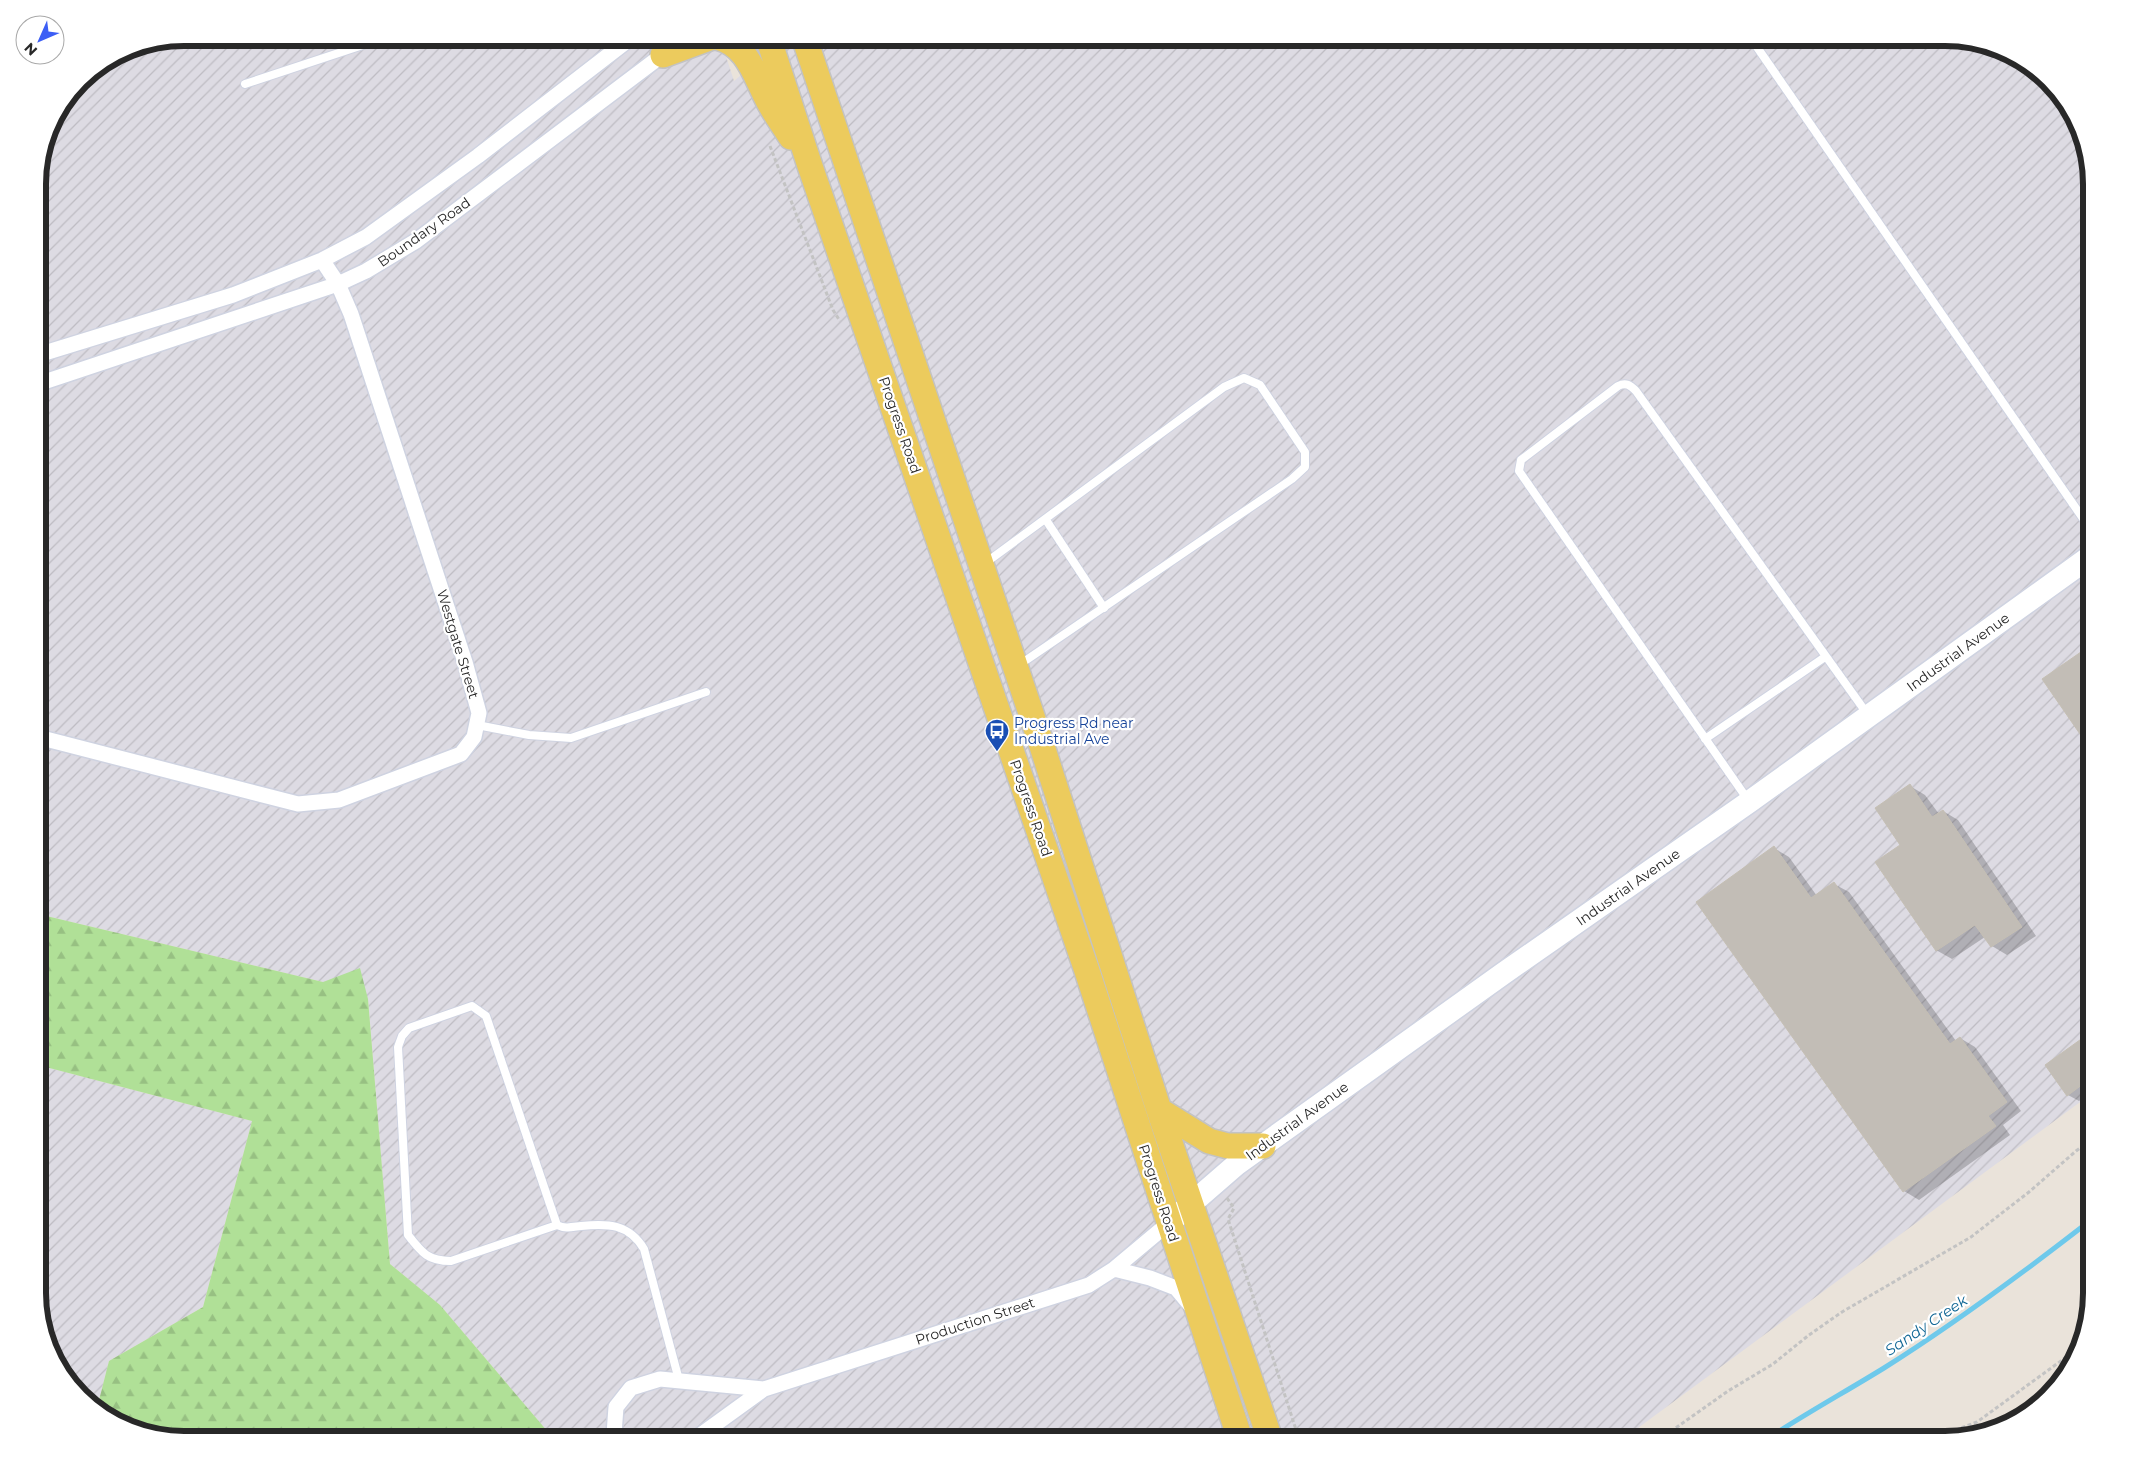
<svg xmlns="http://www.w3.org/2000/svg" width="2129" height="1477" font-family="Montserrat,sans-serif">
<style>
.industrial{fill:url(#industrial-furrows)}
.forest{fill:url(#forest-firs)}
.shadow{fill:#0003}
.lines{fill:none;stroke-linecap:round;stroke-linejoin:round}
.stream{stroke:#6ec9eb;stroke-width:5}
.building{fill:#c2bdb6;stroke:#c5bfb4}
.lane-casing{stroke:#cfd3e1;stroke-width:10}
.street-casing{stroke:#cfd3e1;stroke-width:18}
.secondary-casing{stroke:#cfd3e1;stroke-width:25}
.primary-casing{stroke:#c3c3c3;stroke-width:28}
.path{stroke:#c3c3c3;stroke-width:3;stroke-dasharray:4 2.5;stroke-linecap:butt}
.lane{stroke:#fff;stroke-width:8}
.street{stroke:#fff;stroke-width:15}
.secondary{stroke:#fff;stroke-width:22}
.primary{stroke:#eccb5d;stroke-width:25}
.labels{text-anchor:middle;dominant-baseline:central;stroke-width:4.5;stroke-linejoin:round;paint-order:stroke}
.street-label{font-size:14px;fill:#282828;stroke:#fff}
.transit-label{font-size:14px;fill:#164399;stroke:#fff;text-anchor:start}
.water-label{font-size:15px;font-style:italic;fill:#106694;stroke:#fff}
.rim{fill:none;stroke:#282828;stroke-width:6}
</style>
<defs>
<pattern id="industrial-furrows" width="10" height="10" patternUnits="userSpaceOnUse" patternTransform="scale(1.25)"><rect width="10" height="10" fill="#dddbe3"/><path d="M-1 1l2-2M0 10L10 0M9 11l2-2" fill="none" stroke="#bebcc3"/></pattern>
<pattern id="forest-firs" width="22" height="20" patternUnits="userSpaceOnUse" patternTransform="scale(1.25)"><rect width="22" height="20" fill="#b0e097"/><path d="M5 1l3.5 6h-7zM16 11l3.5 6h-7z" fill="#97c082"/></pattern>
</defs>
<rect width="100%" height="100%" fill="#eae3da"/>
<path class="industrial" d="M 185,37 L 720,38 L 734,81 L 786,37 L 1944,37 L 1991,45 L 2026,62 L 2076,119 L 2091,184 L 2091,1094 L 1623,1439 L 554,1439 L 440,1305 L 390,1264 L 368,999 L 323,982 L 38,914 L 38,175 L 49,128 L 81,80 L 129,49 Z
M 38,1065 L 252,1121 L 203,1307 L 109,1361 L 97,1408 L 57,1366 L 38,1302 Z
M 2066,1375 L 2010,1424 L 1992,1428 Z"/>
<path class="forest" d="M 38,914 L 323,982 L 360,968 L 368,999 L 390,1264 L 440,1305 L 554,1439 L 185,1439 C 155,1435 119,1432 97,1408 L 109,1361 L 203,1307 L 252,1121 L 38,1065 Z"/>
<path class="shadow" d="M 2091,646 L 2091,748 L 2044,679 Z
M 1910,786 L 1925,795 L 1939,814 L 1943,811 L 1958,820 L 2036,936 L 2007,955 L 1992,946 L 1985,937 L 1952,959 L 1936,950 Z
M 1774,848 L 1789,857 L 1817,896 L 1834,884 L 1849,892 L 1956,1041 L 1960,1038 L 1975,1047 L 2021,1111 L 2003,1125 L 2010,1135 L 1919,1200 L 1904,1191 Z
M 2091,1034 L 2091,1092 L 2079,1101 L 2068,1095 L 2047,1065 Z"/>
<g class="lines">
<path class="stream" d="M 1767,1439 C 1805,1414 1845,1392 1884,1368 C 1956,1323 2024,1272 2091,1220"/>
</g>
<path class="building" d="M 2091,645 L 2091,750 L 2042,679 Z
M 2091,780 L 2091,790 L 2087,783 Z
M 1910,784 L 1932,817 L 1943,810 L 2022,927 L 1991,947 L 1975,925 L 1936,951 L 1875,862 L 1900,845 L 1875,808 Z
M 1774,846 L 1811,898 L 1834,882 L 1950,1044 L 1960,1037 L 2007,1102 L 1988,1116 L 1996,1126 L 1903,1192 L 1696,902 Z
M 2091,1032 L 2091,1078 L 2067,1096 L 2045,1065 Z"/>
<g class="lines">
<defs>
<path id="lane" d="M 1750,37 L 2091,530
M 245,84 L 387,37
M 1046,520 L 1104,608
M 984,564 L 1224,387 L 1244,378 L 1260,385 L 1305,452 L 1305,467 L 1292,479 L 1019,665
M 477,725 L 529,735 L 571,738 L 706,692
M 1705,739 L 1825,657
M 1748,800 L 1519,471 L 1521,460 L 1618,386 C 1626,382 1630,385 1636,391 L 1868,715
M 557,1225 L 486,1016 L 472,1006 L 409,1028 L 402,1036 L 398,1047 L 408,1235 C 422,1253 428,1261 451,1261 L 557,1225 C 565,1229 572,1227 581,1226 C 608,1223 629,1224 644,1249 L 679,1380"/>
<path id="street" d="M 38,355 L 233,295 L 322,260 L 366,237 L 478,156 L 632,37
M 38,384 L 338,284 L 366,271 L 416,241 L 669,50
M 38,737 L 298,804 L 339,800 L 461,754 L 474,737 L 479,713 L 465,662 L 351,314 L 338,284 L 322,260
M 1114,1269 L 1150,1278 L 1176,1288 L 1191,1306
M 617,1439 L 614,1434 L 616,1407 L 631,1388 L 660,1379 L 764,1389
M 695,1439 L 764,1389 L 1089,1285 L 1114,1269 L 1169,1223"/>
<path id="secondary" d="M 1169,1223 L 1237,1164 L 1504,973 L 1749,802 L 2091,556"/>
<path id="primary" d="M 717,37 C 750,46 755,78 770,104 C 776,115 784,126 791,137
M 768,37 L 810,166 L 1086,968 L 1240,1439
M 804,37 L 1041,743 L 1159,1110 L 1270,1439
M 663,55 L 712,37
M 1159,1110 L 1209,1141 L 1228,1146 L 1263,1146"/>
</defs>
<use href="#lane" class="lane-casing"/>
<use href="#street" class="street-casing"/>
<use href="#secondary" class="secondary-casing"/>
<use href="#primary" class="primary-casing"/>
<path class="path" d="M 770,146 L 833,310 L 840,321
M 1227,1198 L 1234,1208 L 1228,1219 L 1299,1439
M 1660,1439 L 1728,1391 L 1773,1364 L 1809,1335 L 1842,1312 L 1971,1237 L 2029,1192 L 2076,1151 L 2091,1140
M 1931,1439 L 1977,1422 L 2080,1347"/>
<use href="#lane" class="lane"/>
<use href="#street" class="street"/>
<use href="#secondary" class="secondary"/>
<use href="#primary" class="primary"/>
</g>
<defs>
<symbol id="bus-pin" viewBox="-11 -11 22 30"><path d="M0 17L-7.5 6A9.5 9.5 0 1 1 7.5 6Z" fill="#1a4fb4" stroke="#fff"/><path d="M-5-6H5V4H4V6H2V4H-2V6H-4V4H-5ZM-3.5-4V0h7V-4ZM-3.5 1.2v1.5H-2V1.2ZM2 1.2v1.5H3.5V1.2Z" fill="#fff"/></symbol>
</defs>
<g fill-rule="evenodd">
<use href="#bus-pin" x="983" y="717" width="28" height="38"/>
</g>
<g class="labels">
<g class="street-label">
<text transform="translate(424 232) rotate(-35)">Boundary Road</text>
<text transform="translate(900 425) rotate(71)">Progress Road</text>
<text transform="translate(458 644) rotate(73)">Westgate Street</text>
<text transform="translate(1958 652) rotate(-36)">Industrial Avenue</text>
<text transform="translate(1031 808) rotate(71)">Progress Road</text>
<text transform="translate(1628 887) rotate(-35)">Industrial Avenue</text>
<text transform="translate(1297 1121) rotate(-36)">Industrial Avenue</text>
<text transform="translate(1159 1193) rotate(72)">Progress Road</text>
<text transform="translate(975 1321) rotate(-18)">Production Street</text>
</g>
<g class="transit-label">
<text x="1014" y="723">Progress Rd near<tspan x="1014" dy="16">Industrial Ave</tspan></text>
</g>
<g class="water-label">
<text transform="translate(1926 1325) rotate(-34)">Sandy Creek</text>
</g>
</g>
<path d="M0 0H2129V1477H0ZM184 46H1945A138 138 0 0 1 2083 184V1293A138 138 0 0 1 1945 1431H184A138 138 0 0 1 46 1293V184A138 138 0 0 1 184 46Z" fill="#fff" fill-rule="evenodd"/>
<path class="rim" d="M184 46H1945A138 138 0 0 1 2083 184V1293A138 138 0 0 1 1945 1431H184A138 138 0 0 1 46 1293V184A138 138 0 0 1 184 46Z"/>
<g transform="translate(40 40) rotate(225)"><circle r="24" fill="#ffffff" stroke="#a9a9a9"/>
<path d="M0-4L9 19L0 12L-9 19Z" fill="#3c5ef5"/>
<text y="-8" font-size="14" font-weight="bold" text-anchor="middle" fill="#282828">N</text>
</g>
</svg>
